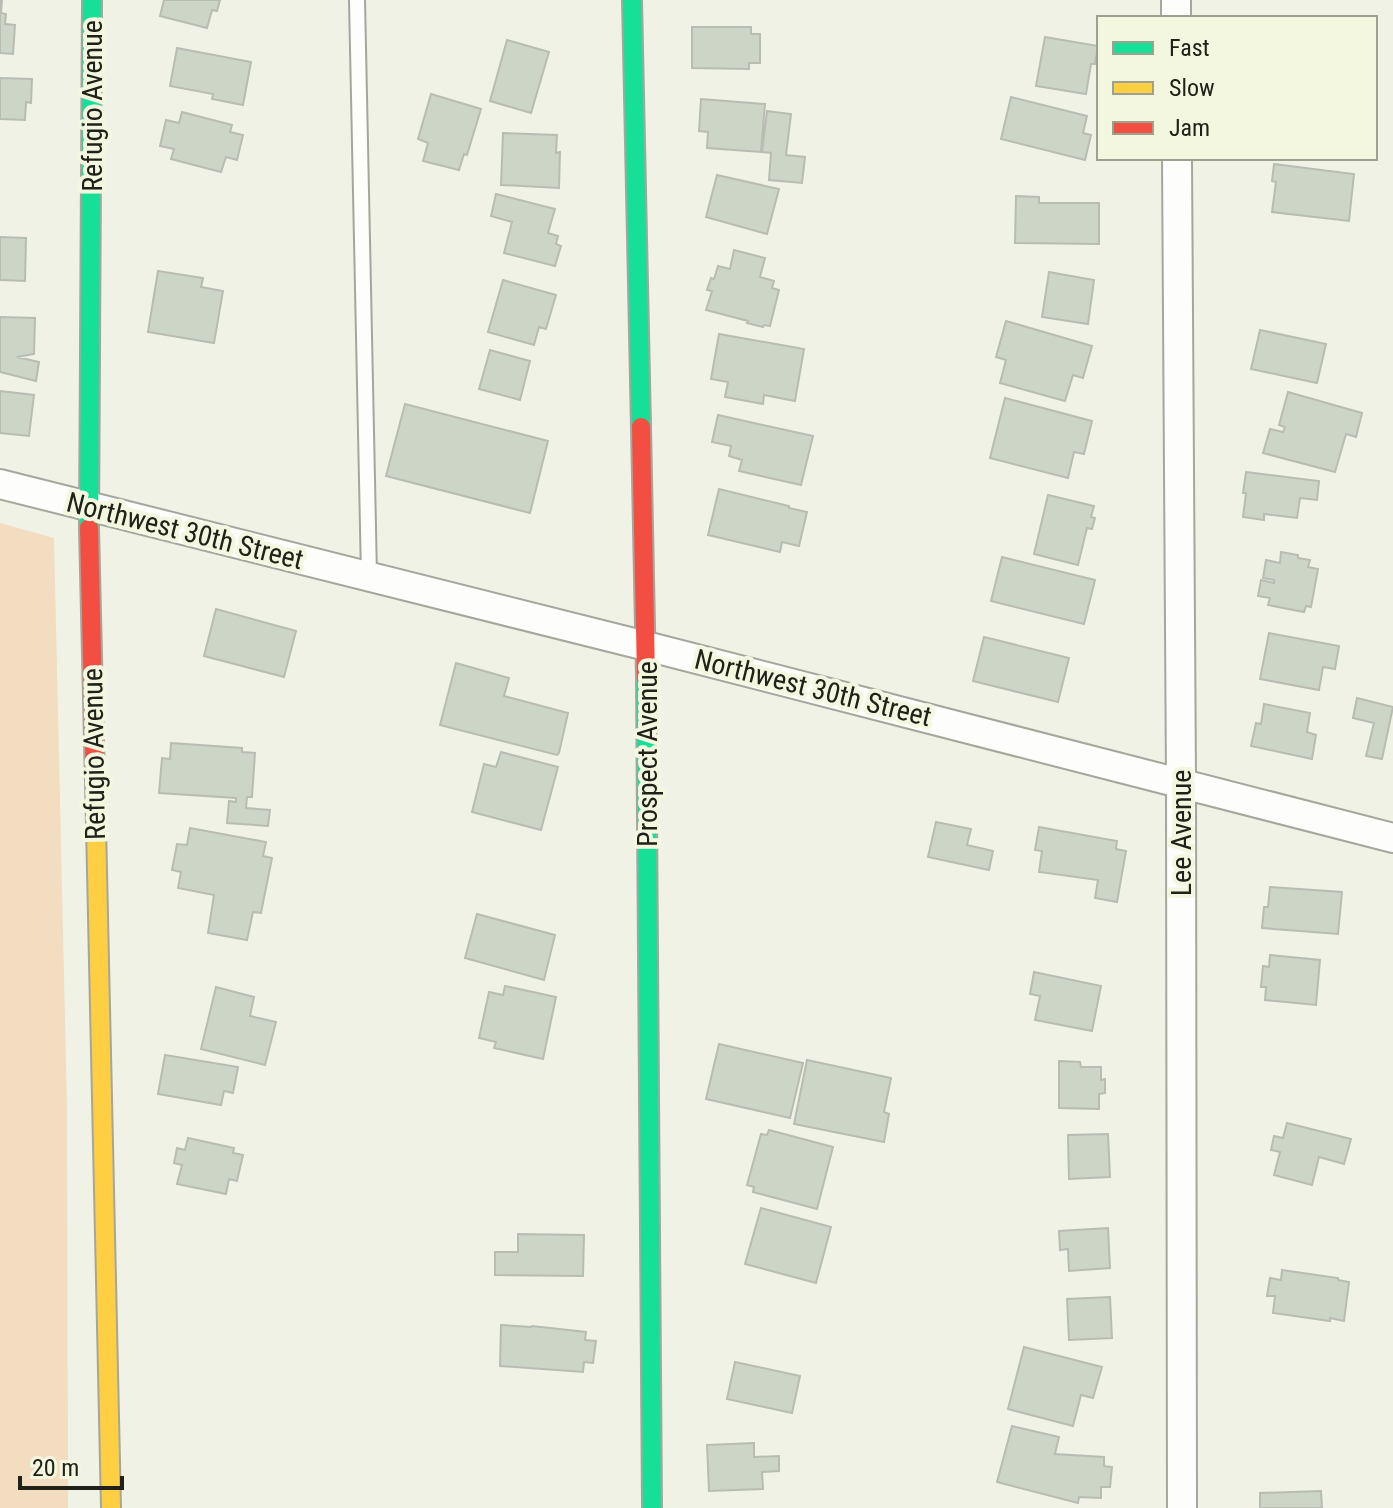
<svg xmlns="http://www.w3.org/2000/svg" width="1393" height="1508" font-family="'Roboto Condensed',sans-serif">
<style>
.green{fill:#f3ddc1}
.building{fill:#cdd5c6;stroke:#b8bcb2;stroke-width:2}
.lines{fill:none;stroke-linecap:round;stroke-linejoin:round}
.lane-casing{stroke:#a5a69c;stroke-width:18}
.street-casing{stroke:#a5a69c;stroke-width:32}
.fast-casing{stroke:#a5a69c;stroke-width:22}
.slow-casing{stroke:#a5a69c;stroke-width:22}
.jam-casing{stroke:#a5a69c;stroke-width:22}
.lane{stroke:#fdfdfb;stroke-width:14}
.street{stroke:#fdfdfb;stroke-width:28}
.fast{stroke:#16e098;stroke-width:18}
.slow{stroke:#ffcf43;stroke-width:18}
.jam{stroke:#f24e42;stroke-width:18}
.labels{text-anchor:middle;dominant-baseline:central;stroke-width:8;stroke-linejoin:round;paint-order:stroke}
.street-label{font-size:28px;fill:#202119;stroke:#f4f7e0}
</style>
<rect width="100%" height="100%" fill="#f0f2e5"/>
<path class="green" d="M 0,523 L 54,538 L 67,1106 L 68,1508 L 0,1508 Z"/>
<path class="building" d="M 0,0 L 2,0 L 1,13 L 6,14 L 5,24 L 15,25 L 13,54 L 0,53 Z
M 164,0 L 220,0 L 217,11 L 212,10 L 207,28 L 160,16 Z
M 692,27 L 751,27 L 751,34 L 760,34 L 760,63 L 749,63 L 749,69 L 692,68 Z
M 1045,37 L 1098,46 L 1095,64 L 1091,64 L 1086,94 L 1036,86 Z
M 507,40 L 549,52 L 531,113 L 490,101 Z
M 177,48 L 251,62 L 243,105 L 212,99 L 213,94 L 170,86 Z
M 0,78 L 32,79 L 31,103 L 26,102 L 25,120 L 0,119 Z
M 431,94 L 481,109 L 467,155 L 464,154 L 459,170 L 423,161 L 428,143 L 418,139 Z
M 1011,97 L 1087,116 L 1083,133 L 1091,135 L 1085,160 L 1001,139 Z
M 701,99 L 765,104 L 761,152 L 707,148 L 708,132 L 699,131 Z
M 767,111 L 791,114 L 786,155 L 805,157 L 802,183 L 769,180 L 771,153 L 762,152 Z
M 182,112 L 232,125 L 230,132 L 243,135 L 237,160 L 226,157 L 221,172 L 171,159 L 174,149 L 160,146 L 166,120 L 179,123 Z
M 503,133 L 557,135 L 556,153 L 560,152 L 559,188 L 501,185 Z
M 1274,164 L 1354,174 L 1349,221 L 1272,212 L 1276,182 L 1272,181 Z
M 717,175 L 779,189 L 767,234 L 706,217 Z
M 496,194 L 555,209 L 548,233 L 558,236 L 556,244 L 561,246 L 555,266 L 504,253 L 512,222 L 491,216 Z
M 1016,196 L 1039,197 L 1039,203 L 1099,203 L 1099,244 L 1015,243 Z
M 0,237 L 26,238 L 25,281 L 0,280 Z
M 734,250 L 765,258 L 760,277 L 774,281 L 772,288 L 779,290 L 770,326 L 764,325 L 763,327 L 747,323 L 748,321 L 706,310 L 712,291 L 707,290 L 711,278 L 714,279 L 718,266 L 730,269 Z
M 158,271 L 203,278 L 201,287 L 223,291 L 214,343 L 148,332 Z
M 1049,272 L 1094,280 L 1088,324 L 1042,317 Z
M 503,280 L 556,295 L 546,329 L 539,327 L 534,345 L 488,332 Z
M 0,317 L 35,318 L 34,354 L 17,357 L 39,362 L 36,381 L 0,372 Z
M 1006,321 L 1092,346 L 1083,378 L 1073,375 L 1065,401 L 1000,383 L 1006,360 L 996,357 Z
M 1260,330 L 1326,344 L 1317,383 L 1251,369 Z
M 719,334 L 804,349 L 795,401 L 764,395 L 763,404 L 725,397 L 728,382 L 711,379 Z
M 490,350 L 530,361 L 520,400 L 479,389 Z
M 0,391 L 34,395 L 29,436 L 0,433 Z
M 1288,392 L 1362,413 L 1356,437 L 1346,434 L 1335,472 L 1263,453 L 1270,429 L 1283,432 L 1285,427 L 1279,425 Z
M 1005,398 L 1092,421 L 1084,454 L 1074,452 L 1068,478 L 990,458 Z
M 405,404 L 548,441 L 530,513 L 386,476 Z
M 718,415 L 813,436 L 801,485 L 739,471 L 742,460 L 729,456 L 731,446 L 712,442 Z
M 1246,472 L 1319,481 L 1317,500 L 1300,498 L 1297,518 L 1264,514 L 1264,520 L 1243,517 L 1246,493 L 1243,493 Z
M 719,489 L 789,506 L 789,508 L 807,512 L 799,546 L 782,542 L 780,552 L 708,535 Z
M 1048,495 L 1094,506 L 1091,517 L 1095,518 L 1092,529 L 1087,528 L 1078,565 L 1034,554 Z
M 1281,552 L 1298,555 L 1298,558 L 1310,560 L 1308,567 L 1318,569 L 1311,607 L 1306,606 L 1304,612 L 1268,605 L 1270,598 L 1258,596 L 1261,580 L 1274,583 L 1274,580 L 1263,578 L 1266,560 L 1280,563 Z
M 1002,557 L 1095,580 L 1084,624 L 991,601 Z
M 216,609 L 296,631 L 284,677 L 204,656 Z
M 1269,633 L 1339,646 L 1335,669 L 1323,667 L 1319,690 L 1260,679 Z
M 984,637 L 1069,658 L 1058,702 L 973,681 Z
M 456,663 L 509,678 L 504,696 L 568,713 L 559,753 L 557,755 L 440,725 Z
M 1357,698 L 1393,707 L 1382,759 L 1366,756 L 1374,723 L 1353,718 Z
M 1264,704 L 1310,713 L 1307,732 L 1316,735 L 1312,759 L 1251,746 L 1256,723 L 1261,724 Z
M 171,743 L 242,748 L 242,752 L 255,753 L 252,797 L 247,797 L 246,808 L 270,810 L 268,826 L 227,823 L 229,801 L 236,802 L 236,798 L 159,793 L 162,758 L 170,759 Z
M 501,752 L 558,767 L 541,830 L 472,812 L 484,764 L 496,767 Z
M 936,822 L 971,829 L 967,845 L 993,851 L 989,870 L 928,857 Z
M 1039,827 L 1117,841 L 1116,849 L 1126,851 L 1117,902 L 1095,898 L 1098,880 L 1039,872 L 1042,851 L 1035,850 Z
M 190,828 L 266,842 L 263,856 L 272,858 L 261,913 L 253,912 L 247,940 L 208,933 L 214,895 L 178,888 L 181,872 L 172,870 L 177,844 L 187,845 Z
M 1270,887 L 1342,892 L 1338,934 L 1262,928 L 1264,907 L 1268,907 Z
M 477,914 L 555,935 L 544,980 L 465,958 Z
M 1270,955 L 1320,960 L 1316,1005 L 1265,1000 L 1266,987 L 1261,987 L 1263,966 L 1269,967 Z
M 1034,972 L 1101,986 L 1092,1031 L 1035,1020 L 1040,996 L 1030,994 Z
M 505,986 L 556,997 L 543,1059 L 494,1048 L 496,1042 L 479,1038 L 489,992 L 503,995 Z
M 216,987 L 254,997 L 250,1016 L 276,1022 L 265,1065 L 201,1049 Z
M 719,1044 L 803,1063 L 790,1118 L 706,1099 Z
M 165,1055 L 238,1067 L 233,1093 L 224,1091 L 221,1105 L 158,1094 Z
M 807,1060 L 891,1078 L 884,1112 L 889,1114 L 884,1142 L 794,1124 Z
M 1059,1061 L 1080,1062 L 1081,1067 L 1101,1067 L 1101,1080 L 1105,1079 L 1105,1093 L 1099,1094 L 1099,1109 L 1059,1108 Z
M 1287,1123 L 1351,1139 L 1344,1164 L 1319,1157 L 1312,1185 L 1274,1175 L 1280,1152 L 1271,1150 L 1274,1136 L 1283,1138 Z
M 769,1130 L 833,1147 L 817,1209 L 753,1192 L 754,1187 L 747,1185 L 761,1134 L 767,1135 Z
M 1108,1134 L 1110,1177 L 1069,1179 L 1068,1135 Z
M 188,1138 L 234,1148 L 233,1153 L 243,1155 L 237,1181 L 229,1179 L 226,1194 L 177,1184 L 182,1165 L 174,1163 L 177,1148 L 185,1150 Z
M 761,1208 L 831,1227 L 816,1283 L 745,1264 Z
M 1108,1228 L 1110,1268 L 1069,1271 L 1068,1249 L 1060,1250 L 1059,1231 Z
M 518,1234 L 584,1235 L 583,1276 L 495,1275 L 495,1252 L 518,1252 Z
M 1282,1270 L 1338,1278 L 1338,1280 L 1349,1282 L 1344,1321 L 1330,1318 L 1330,1321 L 1273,1313 L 1275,1296 L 1267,1296 L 1270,1278 L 1281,1280 Z
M 1110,1297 L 1112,1338 L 1069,1340 L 1067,1299 Z
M 501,1325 L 531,1327 L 532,1326 L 586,1332 L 585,1340 L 596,1341 L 593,1363 L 584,1362 L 583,1372 L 500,1366 Z
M 1024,1347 L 1102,1367 L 1093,1398 L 1081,1395 L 1073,1426 L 1008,1409 Z
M 735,1362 L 800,1376 L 792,1413 L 727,1399 Z
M 1012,1426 L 1059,1437 L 1055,1454 L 1104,1457 L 1104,1466 L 1112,1467 L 1110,1487 L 1101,1487 L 1101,1498 L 1079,1497 L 1078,1503 L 997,1482 Z
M 754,1443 L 754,1457 L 779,1456 L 779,1471 L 762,1472 L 763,1489 L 709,1491 L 707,1445 Z
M 1321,1491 L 1322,1508 L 1260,1508 L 1260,1493 Z"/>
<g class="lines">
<defs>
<path id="lane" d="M 357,0 L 369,576"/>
<path id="street" d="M 1176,0 L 1176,18
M 1177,158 L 1181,782 L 1182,1508
M 0,484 L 646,646 L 1393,838"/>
<path id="fast" d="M 632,0 L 641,427
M 89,528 L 92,0
M 646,677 L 652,1508"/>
<path id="slow" d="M 96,825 L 111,1508"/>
<path id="jam" d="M 641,427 L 646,677
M 89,528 L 96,825"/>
</defs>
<use href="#lane" class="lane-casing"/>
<use href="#street" class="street-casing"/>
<use href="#fast" class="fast-casing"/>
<use href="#slow" class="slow-casing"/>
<use href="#jam" class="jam-casing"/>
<use href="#lane" class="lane"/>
<use href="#street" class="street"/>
<use href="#fast" class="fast"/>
<use href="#slow" class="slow"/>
<use href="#jam" class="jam"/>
</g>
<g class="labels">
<g class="street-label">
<text transform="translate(92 106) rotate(-90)">Refugio Avenue</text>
<text transform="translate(185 531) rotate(14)">Northwest 30th Street</text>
<text transform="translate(813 688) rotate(14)">Northwest 30th Street</text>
<text transform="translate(94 754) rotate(-91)">Refugio Avenue</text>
<text transform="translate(647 754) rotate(-90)">Prospect Avenue</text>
<text transform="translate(1181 833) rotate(-90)">Lee Avenue</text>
</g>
</g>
<rect x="1097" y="16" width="280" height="144" fill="#f4f7e0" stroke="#9fa190" stroke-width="2"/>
<rect x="1113" y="42" width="40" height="12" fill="#16e098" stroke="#9fa190" stroke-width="2"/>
<text x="1169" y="56" font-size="24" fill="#202119">Fast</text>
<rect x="1113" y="82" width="40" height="12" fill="#ffcf43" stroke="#9fa190" stroke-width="2"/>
<text x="1169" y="96" font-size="24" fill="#202119">Slow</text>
<rect x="1113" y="122" width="40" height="12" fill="#f24e42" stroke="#9fa190" stroke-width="2"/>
<text x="1169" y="136" font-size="24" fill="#202119">Jam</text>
<path d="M20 1476v12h102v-12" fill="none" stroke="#202119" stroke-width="4"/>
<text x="32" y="1476" font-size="24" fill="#202119" stroke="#f4f7e0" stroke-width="6" paint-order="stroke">20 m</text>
</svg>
